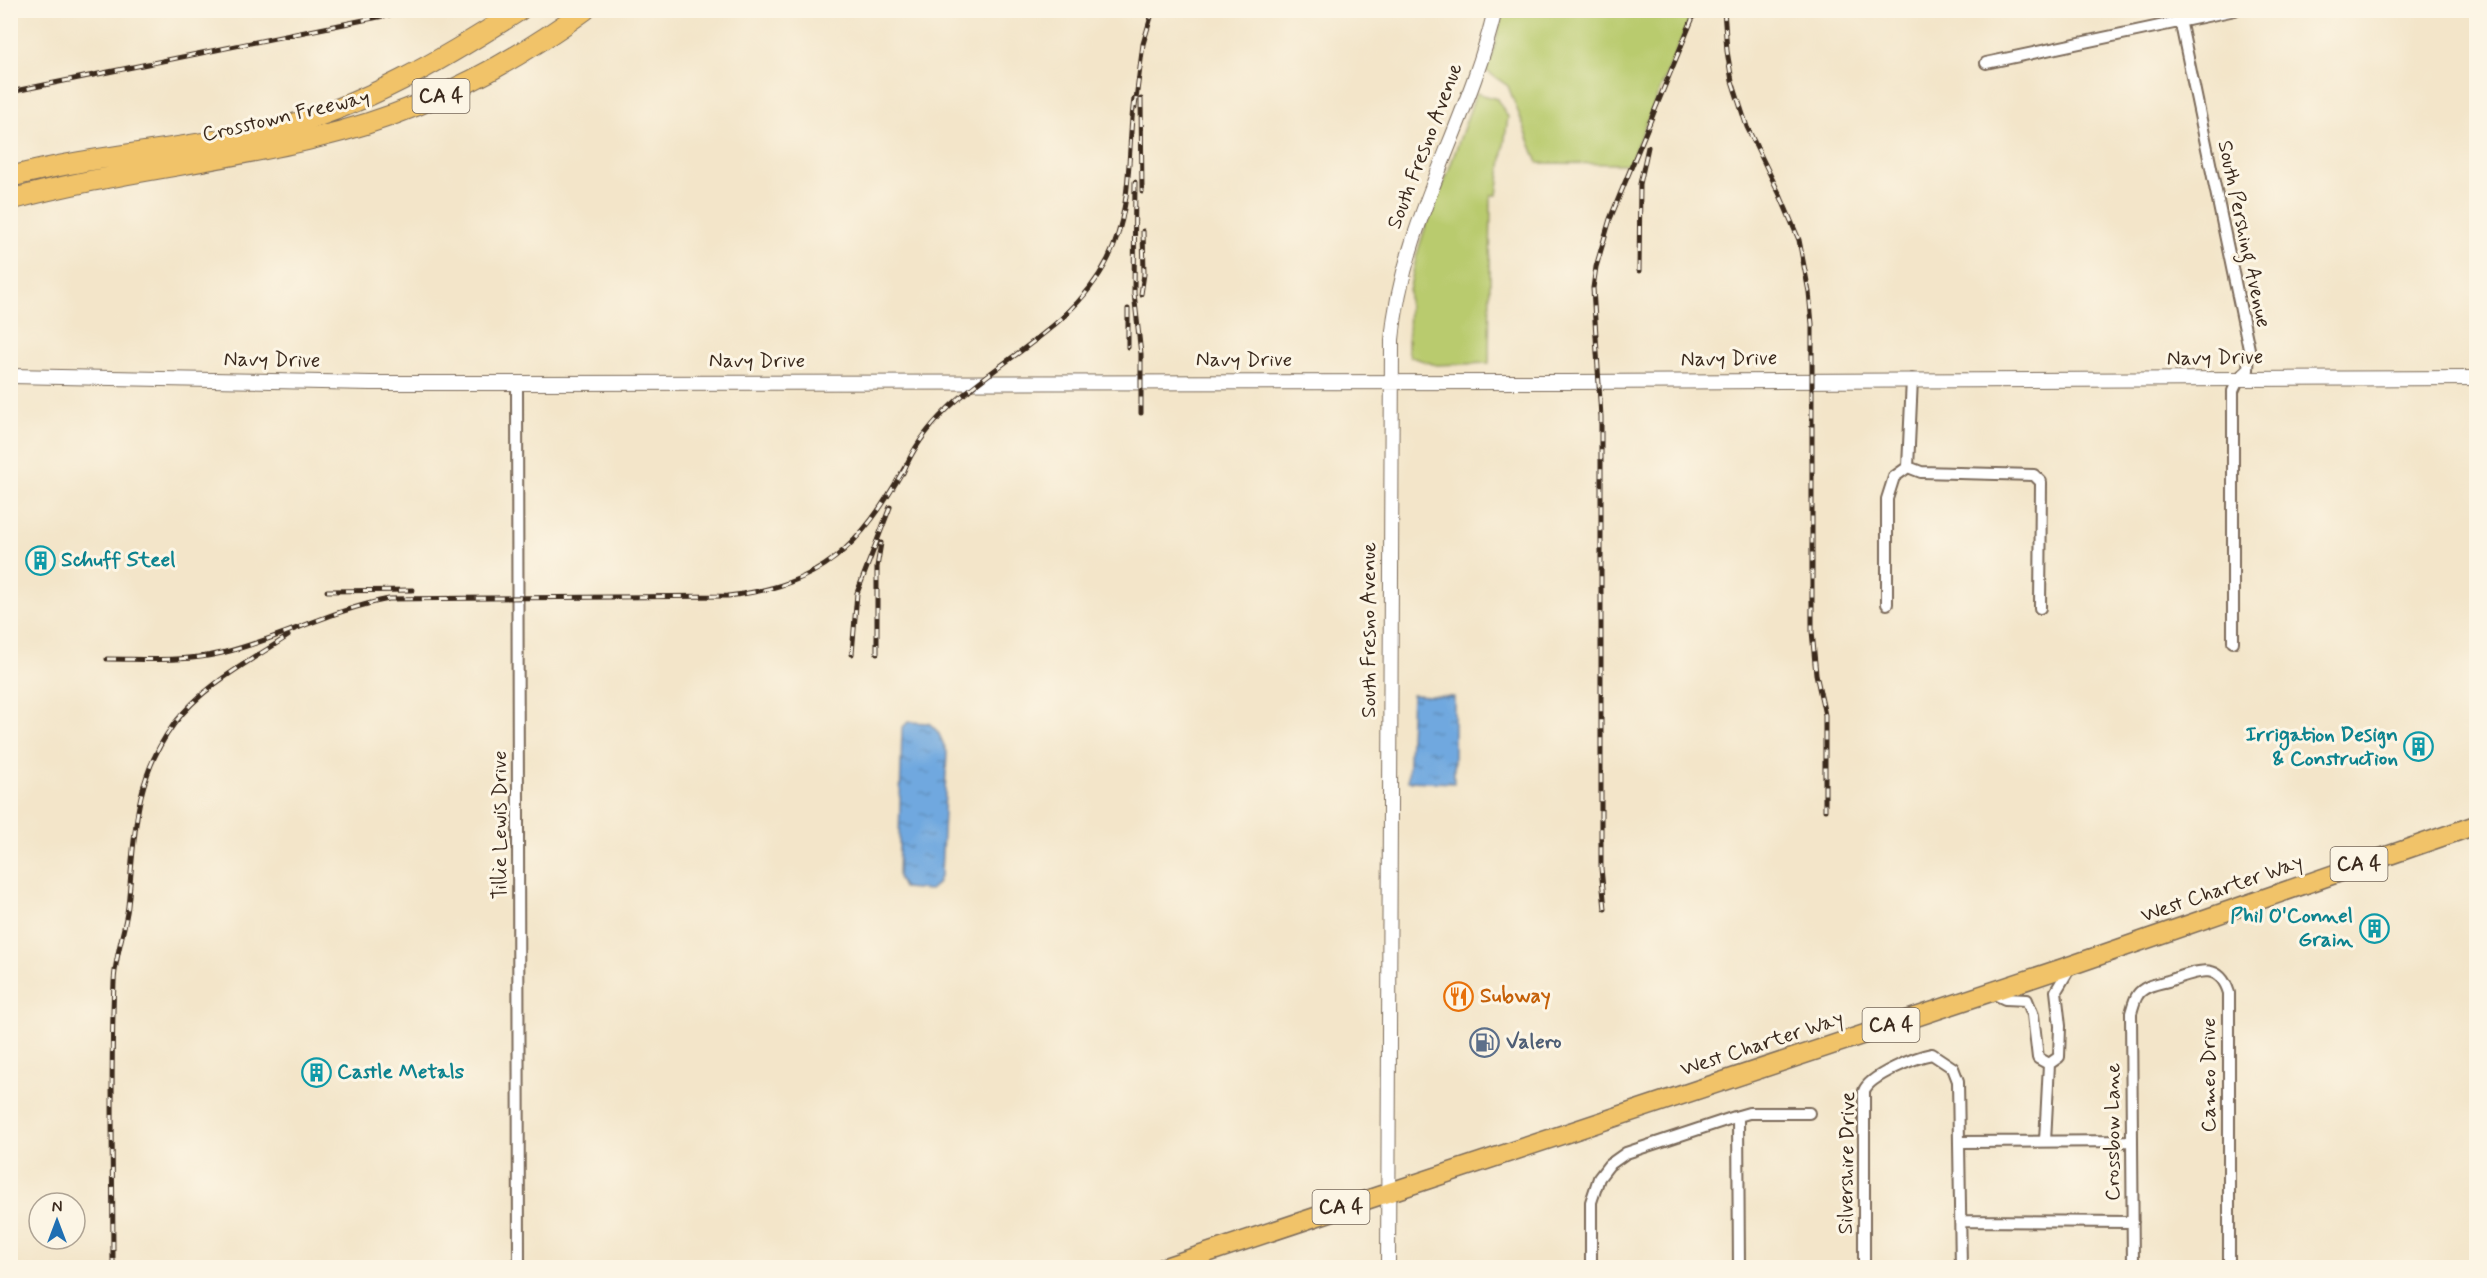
<svg xmlns="http://www.w3.org/2000/svg" width="2487" height="1278" font-family="Mynerve,sans-serif">
<style>
.grass{fill:#b9cb6e;stroke:#7a7a46;stroke-width:1.5}
.water{fill:url(#water-ripples);stroke:#56697e;stroke-width:1.5}
.lines{fill:none;stroke-linecap:round;stroke-linejoin:round}
.minor-casing{stroke:#7b6b5a;stroke-width:14}
.tertiary-casing{stroke:#7b6b5a;stroke-width:16}
.trunk-casing{stroke:#7b6b5a;stroke-width:21}
.motorway-casing{stroke:#7b6b5a;stroke-width:22}
.minor{stroke:#fff;stroke-width:10}
.tertiary{stroke:#fff;stroke-width:14}
.trunk{stroke:#f1c369;stroke-width:18}
.motorway{stroke:#f1c369;stroke-width:20}
.rail-casing{stroke:#3b2a1e;stroke-width:5}
.rail{stroke:#fcf5e5;stroke-width:3;stroke-dasharray:9;stroke-linecap:butt}
.labels{text-anchor:middle;dominant-baseline:central;stroke-width:6;stroke-linejoin:round;paint-order:stroke}
.shield{fill:#fcf5e5;stroke:#75675a;stroke-width:1.5}
.shield-label{font-size:20px;font-weight:bold;fill:#3b2a1e}
.street-label{font-size:21px;fill:#3b2a1e;stroke:#fcf5e5}
.culture-label{font-size:21px;font-weight:bold;fill:#0d838f;stroke:#fcf5e5;text-anchor:start}
.food-label{font-size:21px;font-weight:bold;fill:#c56008;stroke:#fcf5e5;text-anchor:start}
.service-label{font-size:21px;font-weight:bold;fill:#4e5e75;stroke:#fcf5e5;text-anchor:start}
</style>
<defs>
<pattern id="water-ripples" width="26" height="14" patternUnits="userSpaceOnUse" patternTransform="scale(1.5)"><rect width="26" height="14" fill="#70a8df"/><path d="M2 4q2-2 4 0t4 0M15 11q2-2 4 0t4 0" fill="none" stroke="#5d89b4"/></pattern>
</defs>
<rect width="100%" height="100%" fill="#fcf5e5"/>
<filter id="ink" filterUnits="userSpaceOnUse"><feTurbulence type="fractalNoise" baseFrequency=".0167" numOctaves="2"/><feDisplacementMap in="SourceGraphic" scale="12" xChannelSelector="R" yChannelSelector="G"/><feConvolveMatrix kernelMatrix="1 2 1 2 8 2 1 2 1" color-interpolation-filters="sRGB"/></filter>
<filter id="wash" filterUnits="userSpaceOnUse"><feTurbulence type="fractalNoise" baseFrequency=".008" numOctaves="4" result="noise"/><feDisplacementMap in="SourceGraphic" scale="24" xChannelSelector="R" yChannelSelector="G"/><feGaussianBlur stdDeviation="1.35" result="paint"/><feColorMatrix in="noise" values="0 0 0 0 0 0 0 0 0 0 0 0 0 0 0 0 0 1.4 0 .05"/><feComposite in="paint" operator="in"/></filter>
<g filter="url(#wash)">
<rect width="100%" height="100%" fill="#f3e5c9"/>
<path class="grass" d="M 1503,11 L 1693,11 L 1629,164 L 1538,163 L 1508,86 L 1485,70 L 1492,57 Z
M 1476,93 L 1497,99 L 1508,117 L 1497,195 L 1491,195 L 1489,363 L 1436,365 L 1411,357 L 1408,350 L 1409,291 L 1417,254 L 1431,209 L 1446,178 Z"/>
<path class="water" d="M 1412,695 L 1454,697 L 1454,783 L 1408,781 Z
M 908,722 L 929,723 L 938,732 L 947,752 L 941,874 L 937,884 L 930,890 L 903,888 L 898,877 L 902,728 Z"/>
</g>
<g filter="url(#ink)">
<g class="lines">
<defs>
<path id="minor" d="M 2178,10 L 2249,349 L 2248,370 L 2239,378 L 2233,391 L 2233,642
M 1986,63 L 2235,10
M 517,382 L 519,1268
M 1908,467 L 1921,472 L 2034,475 L 2041,482 L 2040,608
M 1908,467 L 1912,379
M 1887,604 L 1887,499 L 1894,477 L 1908,467
M 1990,992 L 2005,999 L 2027,1000 L 2033,1015 L 2038,1058 L 2049,1064
M 2049,1064 L 2059,1057 L 2060,1026 L 2056,991 L 2071,966
M 1738,1116 L 1739,1268
M 2045,1141 L 2049,1064
M 1961,1142 L 2132,1141
M 1961,1221 L 2133,1222
M 1591,1268 L 1591,1202 L 1599,1178 L 1609,1165 L 1626,1153 L 1735,1117 L 1749,1113 L 1809,1113
M 1864,1268 L 1864,1091 C 1869,1076 1916,1057 1932,1054 L 1953,1068 L 1958,1081 L 1961,1268
M 2133,1268 L 2131,1013 C 2134,1004 2135,994 2144,989 C 2151,984 2163,983 2171,980 C 2196,972 2219,960 2229,993 L 2229,1268"/>
<path id="tertiary" d="M 10,376 L 371,383 L 1565,382 L 2476,378
M 1388,1268 L 1392,340 C 1402,223 1469,123 1495,10"/>
<path id="trunk" d="M 1162,1268 L 2072,965 L 2476,825"/>
<path id="motorway" d="M 10,177 C 97,154 188,150 275,129 C 363,107 444,59 520,10
M 10,200 C 110,172 214,163 315,138 C 413,115 504,70 585,10"/>
</defs>
<use href="#minor" class="minor-casing"/>
<use href="#tertiary" class="tertiary-casing"/>
<use href="#trunk" class="trunk-casing"/>
<use href="#motorway" class="motorway-casing"/>
<use href="#minor" class="minor"/>
<use href="#tertiary" class="tertiary"/>
<use href="#trunk" class="trunk"/>
<use href="#motorway" class="motorway"/>
<defs>
<path id="rail" d="M 1724,10 L 1727,51 L 1732,81 L 1747,127 L 1780,195 L 1799,240 L 1809,292 L 1812,324 L 1812,631 L 1816,674 L 1825,715 L 1825,810
M 10,92 L 413,10
M 1141,99 L 1142,192
M 1135,107 L 1143,44 L 1153,10
M 1135,182 L 1134,293 L 1141,354 L 1141,413
M 1639,271 L 1640,184 L 1648,147
M 1141,294 L 1144,274 L 1143,231
M 1128,309 L 1128,347
M 903,473 C 941,376 1062,352 1108,259 C 1133,210 1127,152 1134,99
M 327,591 L 413,590
M 877,653 L 877,567 L 881,543
M 852,654 L 857,593 L 890,507
M 107,659 C 146,659 185,662 222,653 C 280,639 331,610 389,599 L 728,596 C 823,585 860,547 905,467
M 1605,909 L 1601,868 L 1601,417 L 1593,288 L 1596,267 L 1610,219 L 1696,10
M 113,1268 C 113,1172 110,1077 114,982 C 115,956 125,931 128,906 C 135,839 132,781 174,724 C 203,685 249,662 288,636"/>
</defs>
<use href="#rail" class="rail-casing"/>
<use href="#rail" class="rail"/>
</g>
</g>
<defs>
<symbol id="building-ring" viewBox="-11 -11 22 22"><circle r="9.5" fill="#fcf5e5" stroke="#0f9aa8" stroke-width="1.5"/><path d="M-4-6H4V6H1V3H-1V6H-4ZM-2.5-4.3h1.7v1.8h-1.7ZM.8-4.3h1.7v1.8H.8ZM-2.5-1h1.7V.8h-1.7ZM.8-1h1.7V.8H.8Z" fill="#0f9aa8"/></symbol>
<symbol id="restaurant-ring" viewBox="-11 -11 22 22"><circle r="9.5" fill="#fcf5e5" stroke="#e8710a" stroke-width="1.5"/><path d="M-5-6h1v4h1v-4h1v4h1v-4h1v5L-1.5 .5V6h-2V.5L-5-1ZM5-6V6H3V1.5H1.5Q1.5-4 5-6Z" fill="#e8710a"/></symbol>
<symbol id="fuel-ring" viewBox="-11 -11 22 22"><circle r="9.5" fill="#fcf5e5" stroke="#5c6f8a" stroke-width="1.5"/><path d="M-5.5-6h7V0h2V4h1.3V-2.5L3-4.5l.8-.8L6-3V5H2.5V1h-1V6h-7ZM-4.2-4.7v3.2H.2V-4.7Z" fill="#5c6f8a"/></symbol>
</defs>
<g fill-rule="evenodd">
<use href="#building-ring" x="24" y="544" width="33" height="33"/>
<use href="#building-ring" x="2402" y="730" width="33" height="33"/>
<use href="#building-ring" x="2358" y="912" width="33" height="33"/>
<use href="#restaurant-ring" x="1442" y="980" width="33" height="33"/>
<use href="#fuel-ring" x="1468" y="1026" width="33" height="33"/>
<use href="#building-ring" x="300" y="1056" width="33" height="33"/>
</g>
<g class="labels">
<g class="shield">
<rect x="412.5" y="79" width="57" height="34" rx="4.5"/>
<rect x="2330.5" y="847" width="57" height="34" rx="4.5"/>
<rect x="1862.5" y="1008" width="57" height="34" rx="4.5"/>
<rect x="1312.5" y="1190" width="57" height="34" rx="4.5"/>
</g>
<g class="shield-label">
<text x="441" y="96">CA 4</text>
<text x="2359" y="864">CA 4</text>
<text x="1891" y="1025">CA 4</text>
<text x="1341" y="1207">CA 4</text>
</g>
<g class="street-label">
<text transform="translate(286 116) rotate(-13)">Crosstown Freeway</text>
<text transform="translate(1425 146) rotate(-69)">South Fresno Avenue</text>
<text transform="translate(2244 234) rotate(78)">South Pershing Avenue</text>
<text transform="translate(2215 358) rotate(-1)">Navy Drive</text>
<text transform="translate(1729 359) rotate(-1)">Navy Drive</text>
<text transform="translate(272 360) rotate(1)">Navy Drive</text>
<text x="1244" y="360">Navy Drive</text>
<text x="757" y="361">Navy Drive</text>
<text transform="translate(1369 630) rotate(-90)">South Fresno Avenue</text>
<text transform="translate(500 825) rotate(-90)">Tillie Lewis Drive</text>
<text transform="translate(2222 889) rotate(-19)">West Charter Way</text>
<text transform="translate(1762 1044) rotate(-18)">West Charter Way</text>
<text transform="translate(2209 1075) rotate(-90)">Cameo Drive</text>
<text transform="translate(2113 1132) rotate(-90)">Crossbow Lane</text>
<text transform="translate(1847 1163) rotate(-89)">Silvershire Drive</text>
</g>
<g class="culture-label">
<text x="61" y="560">Schuff Steel</text>
<text x="2398" y="735" text-anchor="end">Irrigation Design<tspan x="2398" dy="24">&amp; Construction</tspan></text>
<text x="2353" y="916" text-anchor="end">Phil O'Connel<tspan x="2353" dy="24">Grain</tspan></text>
<text x="337" y="1072">Castle Metals</text>
</g>
<g class="food-label">
<text x="1480" y="996">Subway</text>
</g>
<g class="service-label">
<text x="1506" y="1042">Valero</text>
</g>
</g>
<rect width="2487" height="1278" fill="none" stroke="#fcf5e5" stroke-width="36"/>
<g transform="translate(57 1221)"><circle r="28" fill="#fcf5e5" stroke="#afa495" stroke-width="1.5"/>
<path d="M0-4.5L10 22L0 15L-10 22Z" fill="#1f6fb2"/>
<text y="-9" font-size="16" font-weight="bold" text-anchor="middle" fill="#3b2a1e">N</text>
</g>
</svg>
